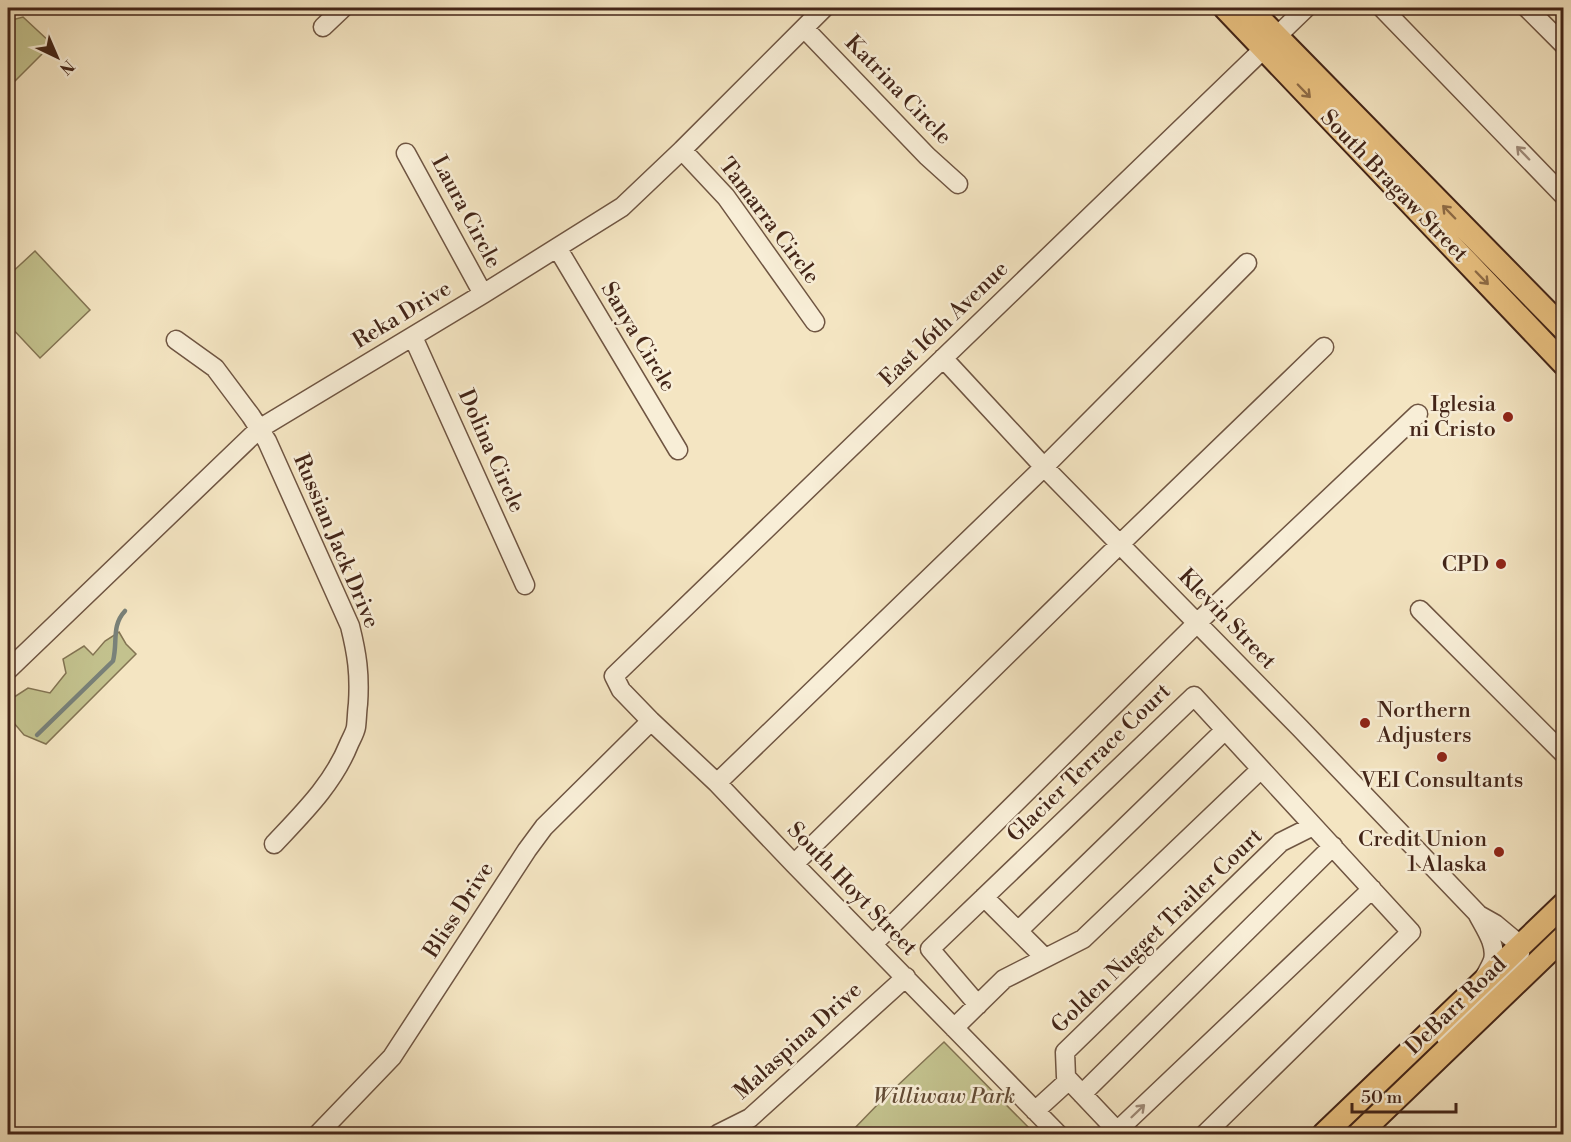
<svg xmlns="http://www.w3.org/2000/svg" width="1571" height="1142" font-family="'Libre Bodoni',serif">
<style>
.green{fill:#c3c28e;stroke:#837453;stroke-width:1.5}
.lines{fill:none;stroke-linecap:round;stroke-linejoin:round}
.stream{stroke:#798179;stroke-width:4.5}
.minor-casing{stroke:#6f5542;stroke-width:21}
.major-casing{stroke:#432518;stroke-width:26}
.minor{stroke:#f8eed7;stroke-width:18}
.major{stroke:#eac281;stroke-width:22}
.oneway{stroke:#8e6c47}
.oneway2{stroke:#9e8a78}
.poi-dot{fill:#8f2418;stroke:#f8eed7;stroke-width:2}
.labels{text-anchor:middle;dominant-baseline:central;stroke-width:5;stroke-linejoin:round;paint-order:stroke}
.street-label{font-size:22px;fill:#432518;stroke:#f8eed7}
.poi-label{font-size:22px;fill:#432518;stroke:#f8eed7;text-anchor:end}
.park-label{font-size:22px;font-style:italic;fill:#634c36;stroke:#f8eed7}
</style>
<rect width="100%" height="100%" fill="#f4e5c2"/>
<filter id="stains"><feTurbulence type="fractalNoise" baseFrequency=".00333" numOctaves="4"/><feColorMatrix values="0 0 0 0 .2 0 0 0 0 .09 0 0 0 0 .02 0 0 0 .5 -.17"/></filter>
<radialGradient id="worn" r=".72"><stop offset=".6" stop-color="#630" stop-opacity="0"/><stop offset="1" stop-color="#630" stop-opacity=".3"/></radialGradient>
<path class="green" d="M 23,17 L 52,44 L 8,88 L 8,21 Z
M 35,251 L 90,310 L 40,358 L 8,324 L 8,276 Z
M 119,632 L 126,644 L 136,654 L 46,744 L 24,735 L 8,716 L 8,701 L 28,688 L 50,693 L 66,673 L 63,659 L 84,646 L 93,655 L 105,641 Z
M 944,1042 L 1035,1134 L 849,1134 L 881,1101 Z"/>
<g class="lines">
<path class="stream" d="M 37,735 L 113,661 C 118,642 111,626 125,611"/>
<defs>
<path id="minor" d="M 1382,8 L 1564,196
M 1527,8 L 1564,45
M 323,27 L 343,8
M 804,28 L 927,156 L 958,184
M 682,150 L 726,197 L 815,322
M 406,153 L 483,294
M 558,249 L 678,450
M 413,337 L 525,585
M 176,340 L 215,368 L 251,416 L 267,441 L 350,626 C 357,654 360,674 358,704 C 357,711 357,719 356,727 C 355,733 351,739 349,744 C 333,784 303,813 274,844
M 943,358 L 1044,467 L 1300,728 L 1477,913 C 1484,927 1497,944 1493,960 C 1491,966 1487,972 1484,978
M 1420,610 L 1564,754
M 8,670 L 259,429 L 483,294 L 622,207 L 682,150 L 824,8
M 717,783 L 1044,467 L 1247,263
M 794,864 L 1120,544 L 1324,347
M 984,897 L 1045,958
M 1018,931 L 1225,730
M 873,944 L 1197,623 L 1418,414
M 978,1005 L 930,949 L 1194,696 L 1411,932 L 1205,1134
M 954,1028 L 1004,979 L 1083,939 L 1261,769
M 1445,1036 L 1510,973 L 1519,960 L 1520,953 L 1518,946 L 1513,939 L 1495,924 L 1479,915
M 1082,1094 L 1333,846
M 1035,1111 L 1069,1080
M 1117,1131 L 1372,889
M 318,1134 L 392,1057 L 527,850 L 544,827 L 651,721
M 718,1134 L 750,1118 L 906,977
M 1058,1134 L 794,864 L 717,783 L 651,721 L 621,690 L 614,676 L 1306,8
M 1120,1134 L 1066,1077 L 1065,1052 L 1281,842 L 1313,826"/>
<path id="major" d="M 1225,8 L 1564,364
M 1249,8 L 1564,329
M 1324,1134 L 1564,904
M 1359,1134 L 1564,937"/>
</defs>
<use href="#minor" class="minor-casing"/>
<use href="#major" class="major-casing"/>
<use href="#minor" class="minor"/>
<use href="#major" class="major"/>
</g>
<defs><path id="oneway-shaft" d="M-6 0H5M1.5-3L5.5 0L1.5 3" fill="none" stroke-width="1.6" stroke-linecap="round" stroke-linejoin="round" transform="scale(1.5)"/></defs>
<g class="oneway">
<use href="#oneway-shaft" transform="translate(1304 91) rotate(46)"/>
<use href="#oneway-shaft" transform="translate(1449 212) rotate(-134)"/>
<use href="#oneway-shaft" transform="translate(1482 278) rotate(46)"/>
</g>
<g class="oneway2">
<use href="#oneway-shaft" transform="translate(1523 153) rotate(-134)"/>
<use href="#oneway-shaft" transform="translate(1138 1111) rotate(-44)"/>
</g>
<g class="poi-dot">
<circle cx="1508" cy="417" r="6"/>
<circle cx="1501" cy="564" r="6"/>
<circle cx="1365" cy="723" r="6"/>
<circle cx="1442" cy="757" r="6"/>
<circle cx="1499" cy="852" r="6"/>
</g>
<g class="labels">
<g class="street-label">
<text transform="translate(898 90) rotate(46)">Katrina Circle</text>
<text transform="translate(1394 186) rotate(46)">South Bragaw Street</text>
<text transform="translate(466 212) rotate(62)">Laura Circle</text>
<text transform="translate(769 221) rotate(53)">Tamarra Circle</text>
<text transform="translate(402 315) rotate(-31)">Reka Drive</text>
<text transform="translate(944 324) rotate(-44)">East 16th Avenue</text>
<text transform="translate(638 337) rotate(59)">Sanya Circle</text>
<text transform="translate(491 451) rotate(66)">Dolina Circle</text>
<text transform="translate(336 541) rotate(67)">Russian Jack Drive</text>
<text transform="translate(1227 619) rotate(46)">Klevin Street</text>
<text transform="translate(1089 763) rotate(-44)">Glacier Terrace Court</text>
<text transform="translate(852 889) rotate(46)">South Hoyt Street</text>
<text transform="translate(459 910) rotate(-57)">Bliss Drive</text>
<text transform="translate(1157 931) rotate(-44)">Golden Nugget Trailer Court</text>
<text transform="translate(1456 1006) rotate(-44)">DeBarr Road</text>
<text transform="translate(798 1041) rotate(-42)">Malaspina Drive</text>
</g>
<g class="poi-label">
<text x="1496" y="404">Iglesia<tspan x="1496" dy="25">ni Cristo</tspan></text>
<text x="1489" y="564">CPD</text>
<text x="1377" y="710" text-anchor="start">Northern<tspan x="1377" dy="25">Adjusters</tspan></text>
<text x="1442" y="780" text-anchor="middle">VEI Consultants</text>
<text x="1487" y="839">Credit Union<tspan x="1487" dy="25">1 Alaska</tspan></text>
</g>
<g class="park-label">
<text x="944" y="1096">Williwaw Park</text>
</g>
</g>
<rect width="1571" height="1142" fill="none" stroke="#f4e5c2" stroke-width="30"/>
<rect x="9" y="9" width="1553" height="1124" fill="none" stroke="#432518" stroke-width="3"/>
<rect x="15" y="15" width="1541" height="1112" fill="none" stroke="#432518" stroke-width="1.5"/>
<g transform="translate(57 57) rotate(136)" stroke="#f8eed7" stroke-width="4.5" paint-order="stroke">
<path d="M0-4.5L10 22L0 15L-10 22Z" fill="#432518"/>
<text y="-9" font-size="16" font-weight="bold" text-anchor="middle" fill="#432518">N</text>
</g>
<path d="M1352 1103v9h104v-9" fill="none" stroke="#432518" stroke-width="3"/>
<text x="1361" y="1103" font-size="18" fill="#432518" stroke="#f8eed7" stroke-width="4.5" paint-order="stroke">50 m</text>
<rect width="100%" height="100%" filter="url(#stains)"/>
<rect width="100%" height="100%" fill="url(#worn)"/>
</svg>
